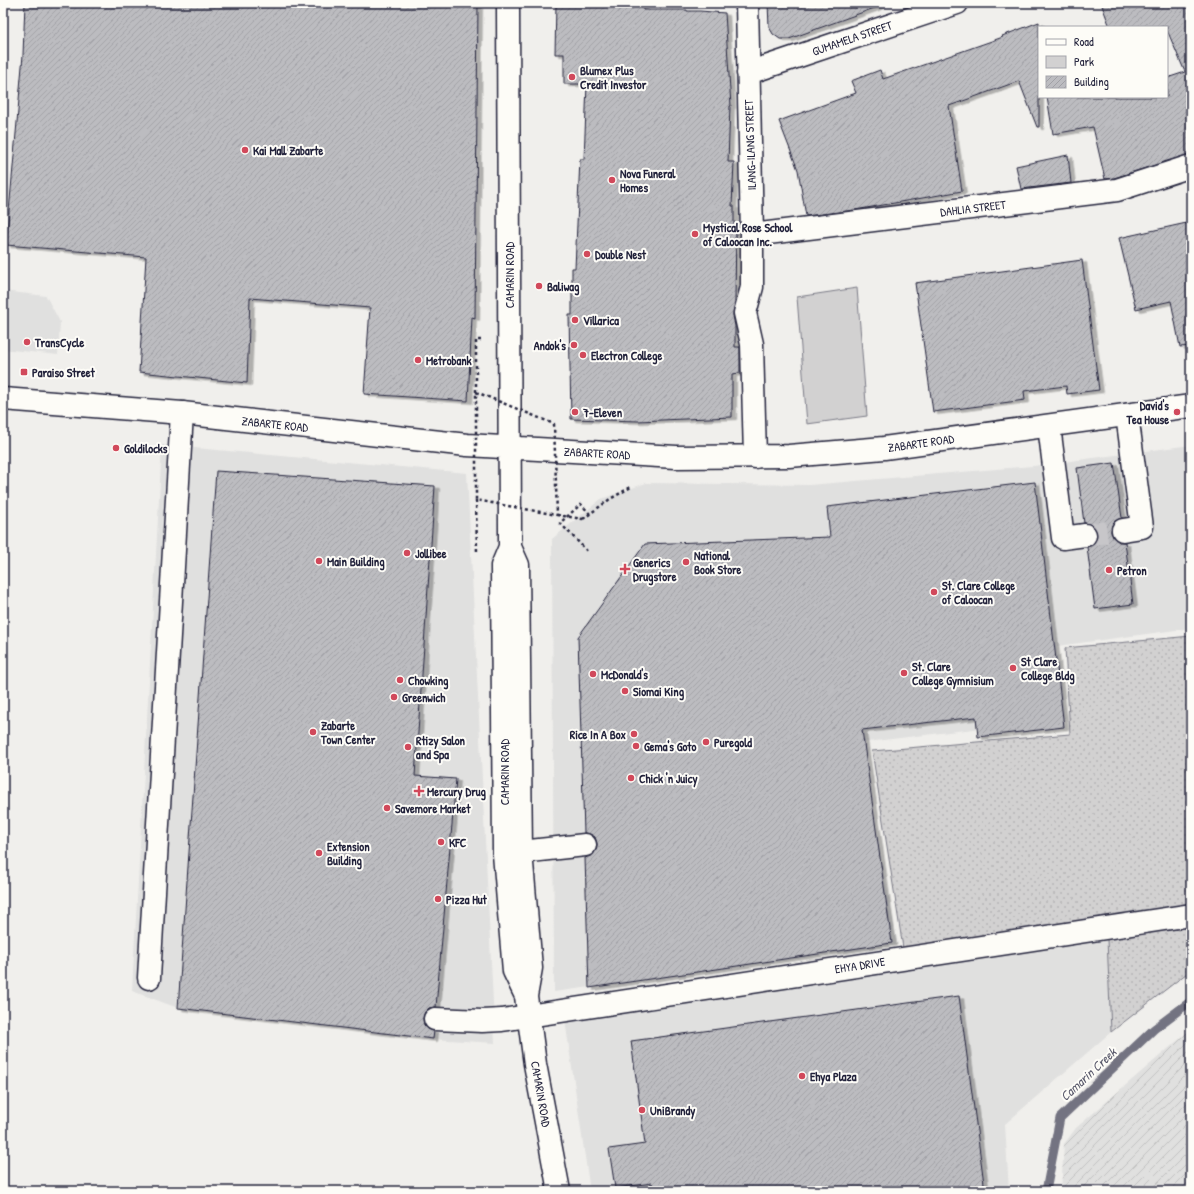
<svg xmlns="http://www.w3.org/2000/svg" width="1194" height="1194" font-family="'Patrick Hand',sans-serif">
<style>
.built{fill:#e0e0df}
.industrial{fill:url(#industrial-furrows)}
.grass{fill:url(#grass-dots);stroke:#7a7a86}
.park{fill:#d2d1d1;stroke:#7a7a86}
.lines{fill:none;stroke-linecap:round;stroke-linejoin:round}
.stream{stroke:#737381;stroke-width:9}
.building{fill:url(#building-hatch);stroke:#22223b;filter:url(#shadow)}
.minor-tunnel{stroke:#c7c6c9;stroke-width:22;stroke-dasharray:22 11;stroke-linecap:butt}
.minor-casing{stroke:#22223b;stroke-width:25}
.major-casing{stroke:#22223b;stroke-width:25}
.path{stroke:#22223b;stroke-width:2.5;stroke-dasharray:3 3;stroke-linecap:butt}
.minor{stroke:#fdfcf7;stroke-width:22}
.major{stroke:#fdfcf7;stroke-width:22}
.path-bridge{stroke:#22223b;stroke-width:2.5;stroke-dasharray:3 3;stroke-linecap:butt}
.poi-dot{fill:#d1495b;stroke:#fdfcf7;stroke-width:1.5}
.labels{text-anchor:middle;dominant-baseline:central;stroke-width:4;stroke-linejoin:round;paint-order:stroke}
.street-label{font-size:12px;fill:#22223b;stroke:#fdfcf7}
.poi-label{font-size:12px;font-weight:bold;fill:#22223b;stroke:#fdfcf7;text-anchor:start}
.water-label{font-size:13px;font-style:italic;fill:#58586a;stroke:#fdfcf7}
</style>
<defs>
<pattern id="industrial-furrows" width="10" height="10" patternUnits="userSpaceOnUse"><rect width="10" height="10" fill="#e0e0df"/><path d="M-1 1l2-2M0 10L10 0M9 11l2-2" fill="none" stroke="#c0c0c0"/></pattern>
<pattern id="grass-dots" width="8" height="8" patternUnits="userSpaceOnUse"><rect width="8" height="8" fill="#d2d1d1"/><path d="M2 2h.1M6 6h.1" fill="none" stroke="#b4b3b4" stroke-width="1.8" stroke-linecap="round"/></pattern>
<pattern id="building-hatch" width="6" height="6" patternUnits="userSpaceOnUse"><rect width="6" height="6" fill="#bcbcc0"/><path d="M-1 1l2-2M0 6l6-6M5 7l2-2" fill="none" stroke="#a1a1a6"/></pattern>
<filter id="shadow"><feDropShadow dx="4.5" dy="2.5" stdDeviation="0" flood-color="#0004"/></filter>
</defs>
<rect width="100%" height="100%" fill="#f0efec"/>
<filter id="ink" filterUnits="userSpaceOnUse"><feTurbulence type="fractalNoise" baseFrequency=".025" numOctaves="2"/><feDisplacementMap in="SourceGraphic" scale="8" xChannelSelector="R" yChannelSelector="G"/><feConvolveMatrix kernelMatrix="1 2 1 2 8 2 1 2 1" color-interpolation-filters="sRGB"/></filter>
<g filter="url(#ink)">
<path class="built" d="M 3,291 L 46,296 L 60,322 L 58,355 L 3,349 Z
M 162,445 L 467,473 L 495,1043 L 433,1039 L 178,1008 L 132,991 Z
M 1191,445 L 1191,628 L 1057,646 L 1065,718 L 859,743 L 898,945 L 554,992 L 552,539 L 601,499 L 646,483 L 809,485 L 1033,466 Z
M 1107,939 L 1111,1032 L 1005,1124 L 1009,1191 L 590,1191 L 565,1020 Z"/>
<path class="industrial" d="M 1191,1029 L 1191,1191 L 1061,1191 L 1064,1144 L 1076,1128 Z"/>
<path class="grass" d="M 1191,636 L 1191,970 L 1111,1032 L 1107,939 L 906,967 L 872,751 L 1070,734 L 1065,648 Z"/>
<path class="park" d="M 857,288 L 867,416 L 807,424 L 797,297 Z"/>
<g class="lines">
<path class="stream" d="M 1046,1191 L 1060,1118 L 1154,1029 L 1191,1001"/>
</g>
<path class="building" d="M 25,3 L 478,3 L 475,318 L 472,317 L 468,401 L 364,394 L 370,308 L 250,298 L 247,383 L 139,372 L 146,257 L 6,245 L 23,55 Z
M 643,3 L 643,10 L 687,10 L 687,11 L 700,11 L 725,13 L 731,106 L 730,106 L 728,162 L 734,162 L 732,206 L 734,206 L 734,227 L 736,225 L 735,301 L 733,315 L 735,326 L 735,347 L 740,347 L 740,373 L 732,374 L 732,417 L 638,421 L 571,419 L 569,315 L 572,315 L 572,268 L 575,268 L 580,159 L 584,159 L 587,84 L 564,84 L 564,54 L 555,54 L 556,4 Z
M 768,3 L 880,3 L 880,6 L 789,39 L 780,39 L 773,34 L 769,27 Z
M 1101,3 L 1191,3 L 1191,154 L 1114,178 L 1105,179 L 1093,127 L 1053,134 L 1047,97 L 1167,97 L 1167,78 L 1185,72 L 1167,30 L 1167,27 L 1110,27 Z
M 1039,22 L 1039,127 L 1037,127 L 1019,81 L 949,106 L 962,191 L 855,210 L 806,216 L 798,170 L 779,121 L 856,93 L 851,81 L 880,70 L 883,79 L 1003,37 L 1002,36 Z
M 1068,155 L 1071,183 L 1021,189 L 1016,166 Z
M 1191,222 L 1191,346 L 1180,347 L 1171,301 L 1136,309 L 1119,238 Z
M 1082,260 L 1099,390 L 1067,394 L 1066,386 L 1024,391 L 1025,400 L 933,412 L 915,283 Z
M 1114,463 L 1122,518 L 1115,521 L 1112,525 L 1111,532 L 1114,538 L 1119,542 L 1125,542 L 1133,604 L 1095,609 L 1087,547 L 1093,545 L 1096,540 L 1097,534 L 1095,527 L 1090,524 L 1084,523 L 1077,468 Z
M 216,471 L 435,486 L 415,776 L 456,779 L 436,1007 L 429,1008 L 425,1012 L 423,1018 L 424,1025 L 428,1029 L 434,1031 L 433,1039 L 178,1008 Z
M 1035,482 L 1064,727 L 978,737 L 976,717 L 862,730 L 892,943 L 589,988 L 585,858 L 593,855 L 596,850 L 597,844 L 595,837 L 590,834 L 584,833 L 578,637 L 645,544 L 830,537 L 827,507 Z
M 959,996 L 985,1191 L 654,1191 L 652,1183 L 615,1188 L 609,1149 L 645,1144 L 631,1041 Z"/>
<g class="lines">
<path class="minor-tunnel" d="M 1085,535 L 1123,530"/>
<defs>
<path id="minor" d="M 747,3 L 752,235 L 752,287 L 745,313 L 752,344 L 755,457
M 748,73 L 957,3
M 752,235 L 1117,190 L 1191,166
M 1049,426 L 1063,538 L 1085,535
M 1123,530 L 1142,527 L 1127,415
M 521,852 L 585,845
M 149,978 L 182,413
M 435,1019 L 482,1021 L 502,1020 L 1191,915"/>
<path id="major" d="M 508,3 L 510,536 L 510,547 L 502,566 L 504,854 L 514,971 L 526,996 L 535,1064 L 559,1191
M 3,399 L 182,413 L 467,445 L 676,457 L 789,456 L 884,448 L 1191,406
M 510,547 L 518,565 L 521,852 L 531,968 L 526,996"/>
</defs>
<use href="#minor" class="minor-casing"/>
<use href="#major" class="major-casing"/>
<path class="path" d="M 476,392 L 476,340 L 483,340
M 476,500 L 477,553
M 583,519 L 610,499 L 631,487
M 587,551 L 560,523 L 581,504 L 590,514"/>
<use href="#minor" class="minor"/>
<use href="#major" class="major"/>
<path class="path-bridge" d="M 476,392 L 554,424 L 557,515 L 476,500 Z
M 557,515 L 583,519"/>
</g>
</g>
<g class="poi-dot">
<circle cx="572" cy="77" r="4"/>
<circle cx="245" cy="150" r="4"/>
<circle cx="612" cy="180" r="4"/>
<circle cx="695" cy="234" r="4"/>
<circle cx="587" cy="254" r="4"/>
<circle cx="539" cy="286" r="4"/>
<circle cx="575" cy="320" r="4"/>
<circle cx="27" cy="342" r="4"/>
<circle cx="574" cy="345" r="4"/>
<circle cx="583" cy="355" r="4"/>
<circle cx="418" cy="360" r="4"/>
<rect x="20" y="368" width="8" height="8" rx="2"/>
<circle cx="575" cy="412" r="4"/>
<circle cx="1177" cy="412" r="4"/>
<circle cx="116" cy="448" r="4"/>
<circle cx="407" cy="553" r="4"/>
<circle cx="319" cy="561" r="4"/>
<circle cx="686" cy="562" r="4"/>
<path d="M623 563h4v4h4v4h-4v4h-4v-4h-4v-4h4z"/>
<circle cx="1109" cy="570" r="4"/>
<circle cx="934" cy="592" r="4"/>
<circle cx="1013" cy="668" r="4"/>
<circle cx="904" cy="673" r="4"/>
<circle cx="593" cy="674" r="4"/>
<circle cx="400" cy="680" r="4"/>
<circle cx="625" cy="691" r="4"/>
<circle cx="394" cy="697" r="4"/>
<circle cx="313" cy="732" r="4"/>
<circle cx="634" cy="734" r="4"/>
<circle cx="706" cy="742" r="4"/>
<circle cx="636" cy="746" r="4"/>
<circle cx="408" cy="747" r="4"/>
<circle cx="631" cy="778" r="4"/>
<path d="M417 785h4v4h4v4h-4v4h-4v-4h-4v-4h4z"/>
<circle cx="387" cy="808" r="4"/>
<circle cx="441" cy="842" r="4"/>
<circle cx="319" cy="853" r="4"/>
<circle cx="438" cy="899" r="4"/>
<circle cx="802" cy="1076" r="4"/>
<circle cx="642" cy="1110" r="4"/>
</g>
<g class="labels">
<g class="street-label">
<text transform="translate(852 38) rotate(-19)">GUMAMELA STREET</text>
<text transform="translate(750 145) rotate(-92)">ILANG-ILANG STREET</text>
<text transform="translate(973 208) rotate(-7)">DAHLIA STREET</text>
<text transform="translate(509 275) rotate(-90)">CAMARIN ROAD</text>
<text transform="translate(275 424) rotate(6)">ZABARTE ROAD</text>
<text transform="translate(921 443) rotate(-8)">ZABARTE ROAD</text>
<text transform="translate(597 453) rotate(3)">ZABARTE ROAD</text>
<text transform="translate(504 772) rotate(-90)">CAMARIN ROAD</text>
<text transform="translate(860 965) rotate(-9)">EHYA DRIVE</text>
<text transform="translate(541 1094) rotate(80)">CAMARIN ROAD</text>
</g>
<g class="poi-label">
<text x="580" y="70">Blumex Plus<tspan x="580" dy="14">Credit Investor</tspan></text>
<text x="253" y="150">Kai Mall Zabarte</text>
<text x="620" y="173">Nova Funeral<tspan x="620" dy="14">Homes</tspan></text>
<text x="703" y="227">Mystical Rose School<tspan x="703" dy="14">of Caloocan Inc.</tspan></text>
<text x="595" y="254">Double Nest</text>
<text x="547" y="286">Baliwag</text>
<text x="583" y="320">Villarica</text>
<text x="35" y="342">TransCycle</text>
<text x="566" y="345" text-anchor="end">Andok's</text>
<text x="591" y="355">Electron College</text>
<text x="426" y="360">Metrobank</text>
<text x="32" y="372">Paraiso Street</text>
<text x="1169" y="405" text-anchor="end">David's<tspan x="1169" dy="14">Tea House</tspan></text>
<text x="583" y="412">7-Eleven</text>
<text x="124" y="448">Goldilocks</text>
<text x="415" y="553">Jollibee</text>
<text x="694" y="555">National<tspan x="694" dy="14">Book Store</tspan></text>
<text x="327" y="561">Main Building</text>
<text x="633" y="562">Generics<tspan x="633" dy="14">Drugstore</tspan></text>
<text x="1117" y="570">Petron</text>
<text x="942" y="585">St. Clare College<tspan x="942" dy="14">of Caloocan</tspan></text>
<text x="1021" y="661">St Clare<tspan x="1021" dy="14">College Bldg</tspan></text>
<text x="912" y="666">St. Clare<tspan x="912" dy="14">College Gymnisium</tspan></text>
<text x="601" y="674">McDonald's</text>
<text x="408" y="680">Chowking</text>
<text x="633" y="691">Siomai King</text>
<text x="402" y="697">Greenwich</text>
<text x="321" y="725">Zabarte<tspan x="321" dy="14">Town Center</tspan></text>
<text x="626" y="734" text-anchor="end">Rice In A Box</text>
<text x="416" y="740">Rtizy Salon<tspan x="416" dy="14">and Spa</tspan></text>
<text x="714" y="742">Puregold</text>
<text x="644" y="746">Gema's Goto</text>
<text x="639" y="778">Chick 'n Juicy</text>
<text x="427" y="791">Mercury Drug</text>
<text x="395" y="808">Savemore Market</text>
<text x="449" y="842">KFC</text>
<text x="327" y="846">Extension<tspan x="327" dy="14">Building</tspan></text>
<text x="446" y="899">Pizza Hut</text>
<text x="810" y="1076">Ehya Plaza</text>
<text x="650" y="1110">UniBrandy</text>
</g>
<g class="water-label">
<text transform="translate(1088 1074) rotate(-43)">Camarin Creek</text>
</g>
</g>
<rect width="1194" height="1194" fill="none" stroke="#fdfcf7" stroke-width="16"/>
<rect x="8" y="8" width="1178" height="1178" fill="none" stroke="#22223b" stroke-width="1.5" filter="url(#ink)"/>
<rect x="1038" y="26" width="130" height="72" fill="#fdfcf7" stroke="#a5a5ac"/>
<rect x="1046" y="39" width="20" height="6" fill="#fdfcf7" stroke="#a5a5ac"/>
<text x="1074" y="46" font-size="12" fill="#22223b">Road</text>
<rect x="1046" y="56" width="20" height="12" fill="#d2d1d1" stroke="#a5a5ac"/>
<text x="1074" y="66" font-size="12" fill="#22223b">Park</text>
<rect x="1046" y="76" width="20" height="12" fill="url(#building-hatch)" stroke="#a5a5ac"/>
<text x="1074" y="86" font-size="12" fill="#22223b">Building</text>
</svg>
